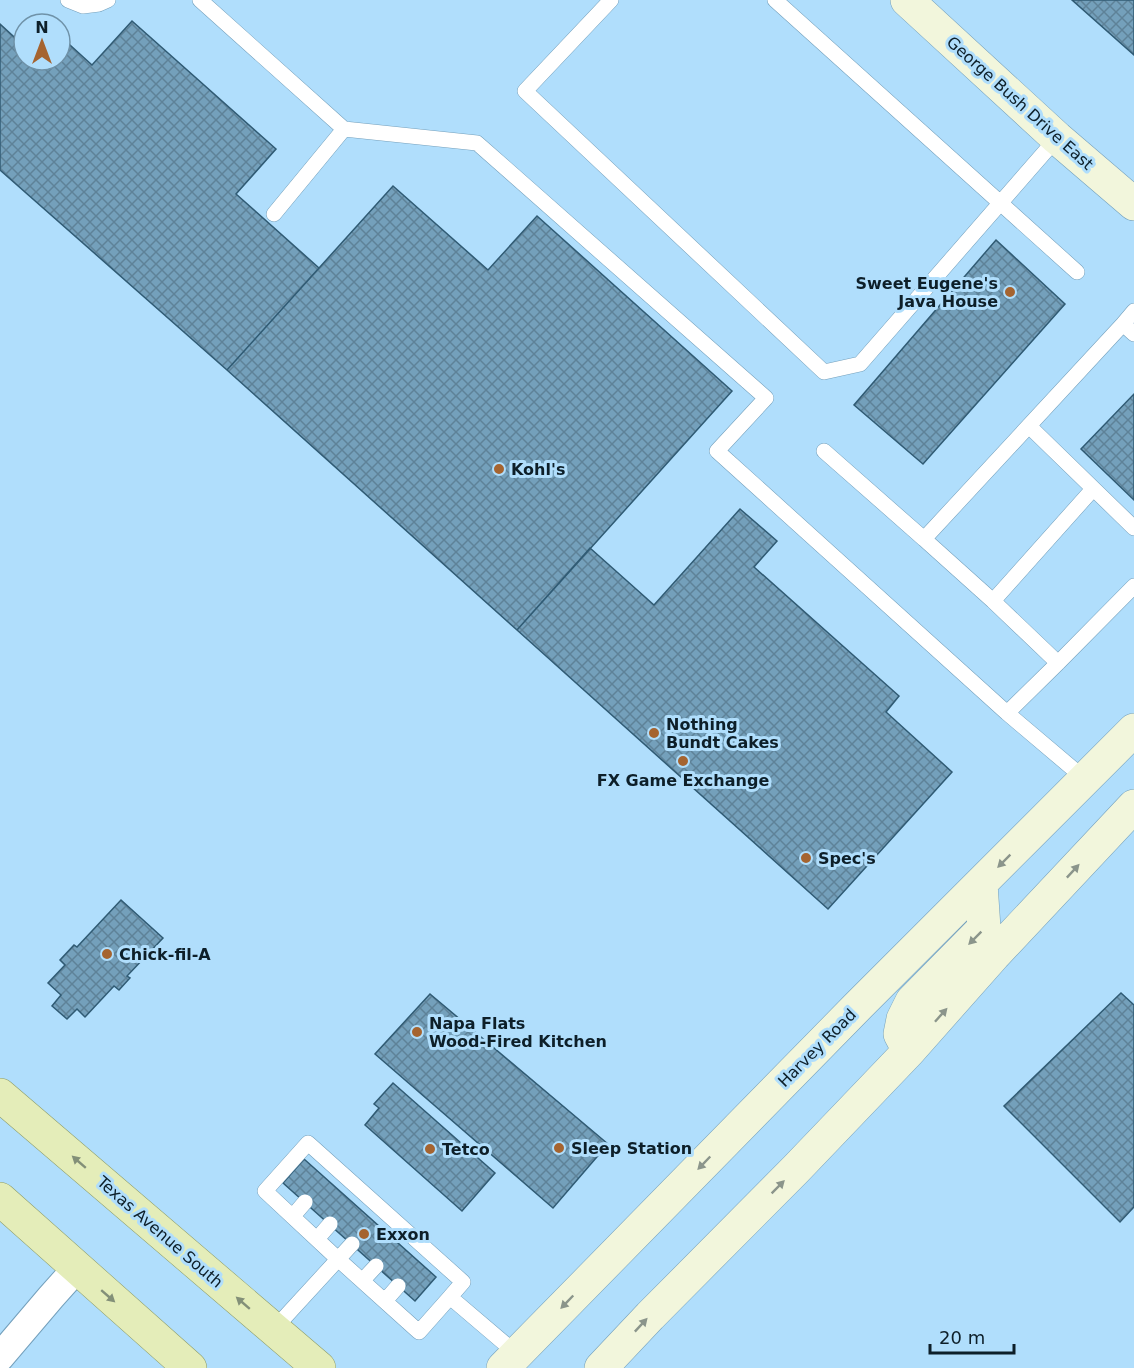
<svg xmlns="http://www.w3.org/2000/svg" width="1134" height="1368" font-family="'DejaVu Sans',sans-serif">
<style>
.building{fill:url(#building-cross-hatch);stroke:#305b74;stroke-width:1.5}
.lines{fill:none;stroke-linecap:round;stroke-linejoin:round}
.lane-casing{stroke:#74a0bc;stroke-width:16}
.street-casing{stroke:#74a0bc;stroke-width:30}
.secondary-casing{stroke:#74a0bc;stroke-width:34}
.primary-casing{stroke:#8d9d69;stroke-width:34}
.lane{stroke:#fff;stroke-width:15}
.street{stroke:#fff;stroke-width:28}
.secondary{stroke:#f2f6dc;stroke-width:33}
.primary{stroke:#e4edb9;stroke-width:33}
.oneway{fill:#8b958b}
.oneway2{fill:#839078}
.poi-dot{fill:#a56430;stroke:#b0defc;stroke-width:2}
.labels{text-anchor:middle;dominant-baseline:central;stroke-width:6;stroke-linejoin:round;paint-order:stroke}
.street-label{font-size:16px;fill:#0d1f29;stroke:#b0defc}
.poi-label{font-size:16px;font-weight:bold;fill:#0d1f29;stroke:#b0defc;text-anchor:start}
</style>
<defs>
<pattern id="building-cross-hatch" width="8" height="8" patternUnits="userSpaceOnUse" patternTransform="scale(1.5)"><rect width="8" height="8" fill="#74a0bb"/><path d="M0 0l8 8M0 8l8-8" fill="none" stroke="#5e8298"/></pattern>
</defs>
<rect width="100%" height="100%" fill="#b0defc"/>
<path class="building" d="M 1072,0 L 1134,0 L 1134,55 Z
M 132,21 L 276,149 L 236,194 L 319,268 L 227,370 L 0,170 L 0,24 L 24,46 L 24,60 L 40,60 L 49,68 L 57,60 L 60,60 L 60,56 L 70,45 L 92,65 Z
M 393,186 L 488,270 L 537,216 L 732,391 L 517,630 L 227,370 Z
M 996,240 L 1065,304 L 923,464 L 854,405 Z
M 1134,394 L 1134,500 L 1081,449 Z
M 740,509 L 777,541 L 754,567 L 899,696 L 886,712 L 952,772 L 828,909 L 517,630 L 590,548 L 654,605 Z
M 121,900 L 163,938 L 127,976 L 130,978 L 119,990 L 114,986 L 85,1017 L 77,1009 L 67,1019 L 52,1006 L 61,995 L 48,983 L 65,965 L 60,960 L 74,945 L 77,947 Z
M 1121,993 L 1134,1005 L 1134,1207 L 1120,1222 L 1004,1106 Z
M 430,994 L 608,1144 L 553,1208 L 375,1054 Z
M 393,1083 L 495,1173 L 462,1211 L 365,1125 L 379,1108 L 374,1104 Z
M 304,1159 L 436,1277 L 415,1301 L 283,1183 Z"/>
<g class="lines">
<defs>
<path id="lane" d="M 68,0 L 83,6 L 99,4 L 108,0
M 200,0 L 344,129 L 477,143 L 766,398 L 717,451 L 1007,713
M 611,0 L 525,91 L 824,372 L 860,364 L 1057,138
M 775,0 L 1077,272
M 274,214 L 344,129
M 1123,324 L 1134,311
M 1030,427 L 1134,528
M 824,451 L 924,539
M 993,601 L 1093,489
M 1058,663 L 993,601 L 924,539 L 1123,324 L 1134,334
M 1085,779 L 1007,713 L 1058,663 L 1134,586
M 293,1216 L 305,1202
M 317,1239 L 330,1224
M 363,1280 L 376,1266
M 450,1297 L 419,1332 L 339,1260 L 265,1191 L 308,1143 L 463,1282 L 450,1297 L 517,1354
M 385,1301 L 398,1286
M 274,1329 L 352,1244"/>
<path id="street" d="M 0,1357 L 51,1297 L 77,1268"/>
<path id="secondary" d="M 907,0 L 1057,138 L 1134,204
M 909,1051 L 900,1034 L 903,1019 L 912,1001 L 984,928 L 981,884
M 503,1368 L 858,1006 L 1134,730
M 601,1368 L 650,1316 L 796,1169 L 909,1051 L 994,955 L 1134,806"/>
<path id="primary" d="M 0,1095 L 319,1368
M 0,1199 L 190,1368"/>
</defs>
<use href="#lane" class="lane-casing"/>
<use href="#street" class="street-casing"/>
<use href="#secondary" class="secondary-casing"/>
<use href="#primary" class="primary-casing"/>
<use href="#lane" class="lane"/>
<use href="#street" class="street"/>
<use href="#secondary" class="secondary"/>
<use href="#primary" class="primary"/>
</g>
<defs><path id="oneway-solid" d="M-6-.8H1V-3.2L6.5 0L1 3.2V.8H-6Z" transform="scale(1.5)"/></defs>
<g class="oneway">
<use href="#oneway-solid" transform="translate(1004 861) rotate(135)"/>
<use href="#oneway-solid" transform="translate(1073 871) rotate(-47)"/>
<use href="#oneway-solid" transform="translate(975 938) rotate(135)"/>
<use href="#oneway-solid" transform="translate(941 1015) rotate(-48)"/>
<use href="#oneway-solid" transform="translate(704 1163) rotate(134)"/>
<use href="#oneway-solid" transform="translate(778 1187) rotate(-45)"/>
<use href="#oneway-solid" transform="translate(567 1302) rotate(134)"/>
<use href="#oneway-solid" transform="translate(641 1325) rotate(-47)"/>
</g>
<g class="oneway2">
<use href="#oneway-solid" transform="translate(79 1162) rotate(-139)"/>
<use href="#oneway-solid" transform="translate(108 1296) rotate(41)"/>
<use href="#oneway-solid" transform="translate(243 1303) rotate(-139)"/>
</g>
<g class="poi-dot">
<circle cx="1010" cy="292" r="6"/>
<circle cx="499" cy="469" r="6"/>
<circle cx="654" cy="733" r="6"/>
<circle cx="683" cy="761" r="6"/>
<circle cx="806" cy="858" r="6"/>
<circle cx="107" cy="954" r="6"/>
<circle cx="417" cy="1032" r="6"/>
<circle cx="559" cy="1148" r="6"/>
<circle cx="430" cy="1149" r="6"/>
<circle cx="364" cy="1234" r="6"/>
</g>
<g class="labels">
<g class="street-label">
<text transform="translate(1020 103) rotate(42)">George Bush Drive East</text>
<text transform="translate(817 1048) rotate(-45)">Harvey Road</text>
<text transform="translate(160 1232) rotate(41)">Texas Avenue South</text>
</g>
<g class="poi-label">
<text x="998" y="283" text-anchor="end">Sweet Eugene's<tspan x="998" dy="18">Java House</tspan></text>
<text x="511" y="469">Kohl's</text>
<text x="666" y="724">Nothing<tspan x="666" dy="18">Bundt Cakes</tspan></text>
<text x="683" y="780" text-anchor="middle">FX Game Exchange</text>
<text x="818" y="858">Spec's</text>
<text x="119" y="954">Chick-fil-A</text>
<text x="429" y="1023">Napa Flats<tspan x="429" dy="18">Wood-Fired Kitchen</tspan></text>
<text x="571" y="1148">Sleep Station</text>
<text x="442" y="1149">Tetco</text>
<text x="376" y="1234">Exxon</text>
</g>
</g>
<g transform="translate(42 42)"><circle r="28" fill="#b0defc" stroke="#6f92a8" stroke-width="1.5"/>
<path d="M0-4.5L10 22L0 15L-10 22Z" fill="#a56430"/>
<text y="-9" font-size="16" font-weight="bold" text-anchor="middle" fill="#0d1f29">N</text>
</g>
<path d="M930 1344v9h84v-9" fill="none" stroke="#0d1f29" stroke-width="3"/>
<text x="939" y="1344" font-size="18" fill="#0d1f29" stroke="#b0defc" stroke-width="4.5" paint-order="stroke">20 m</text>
</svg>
